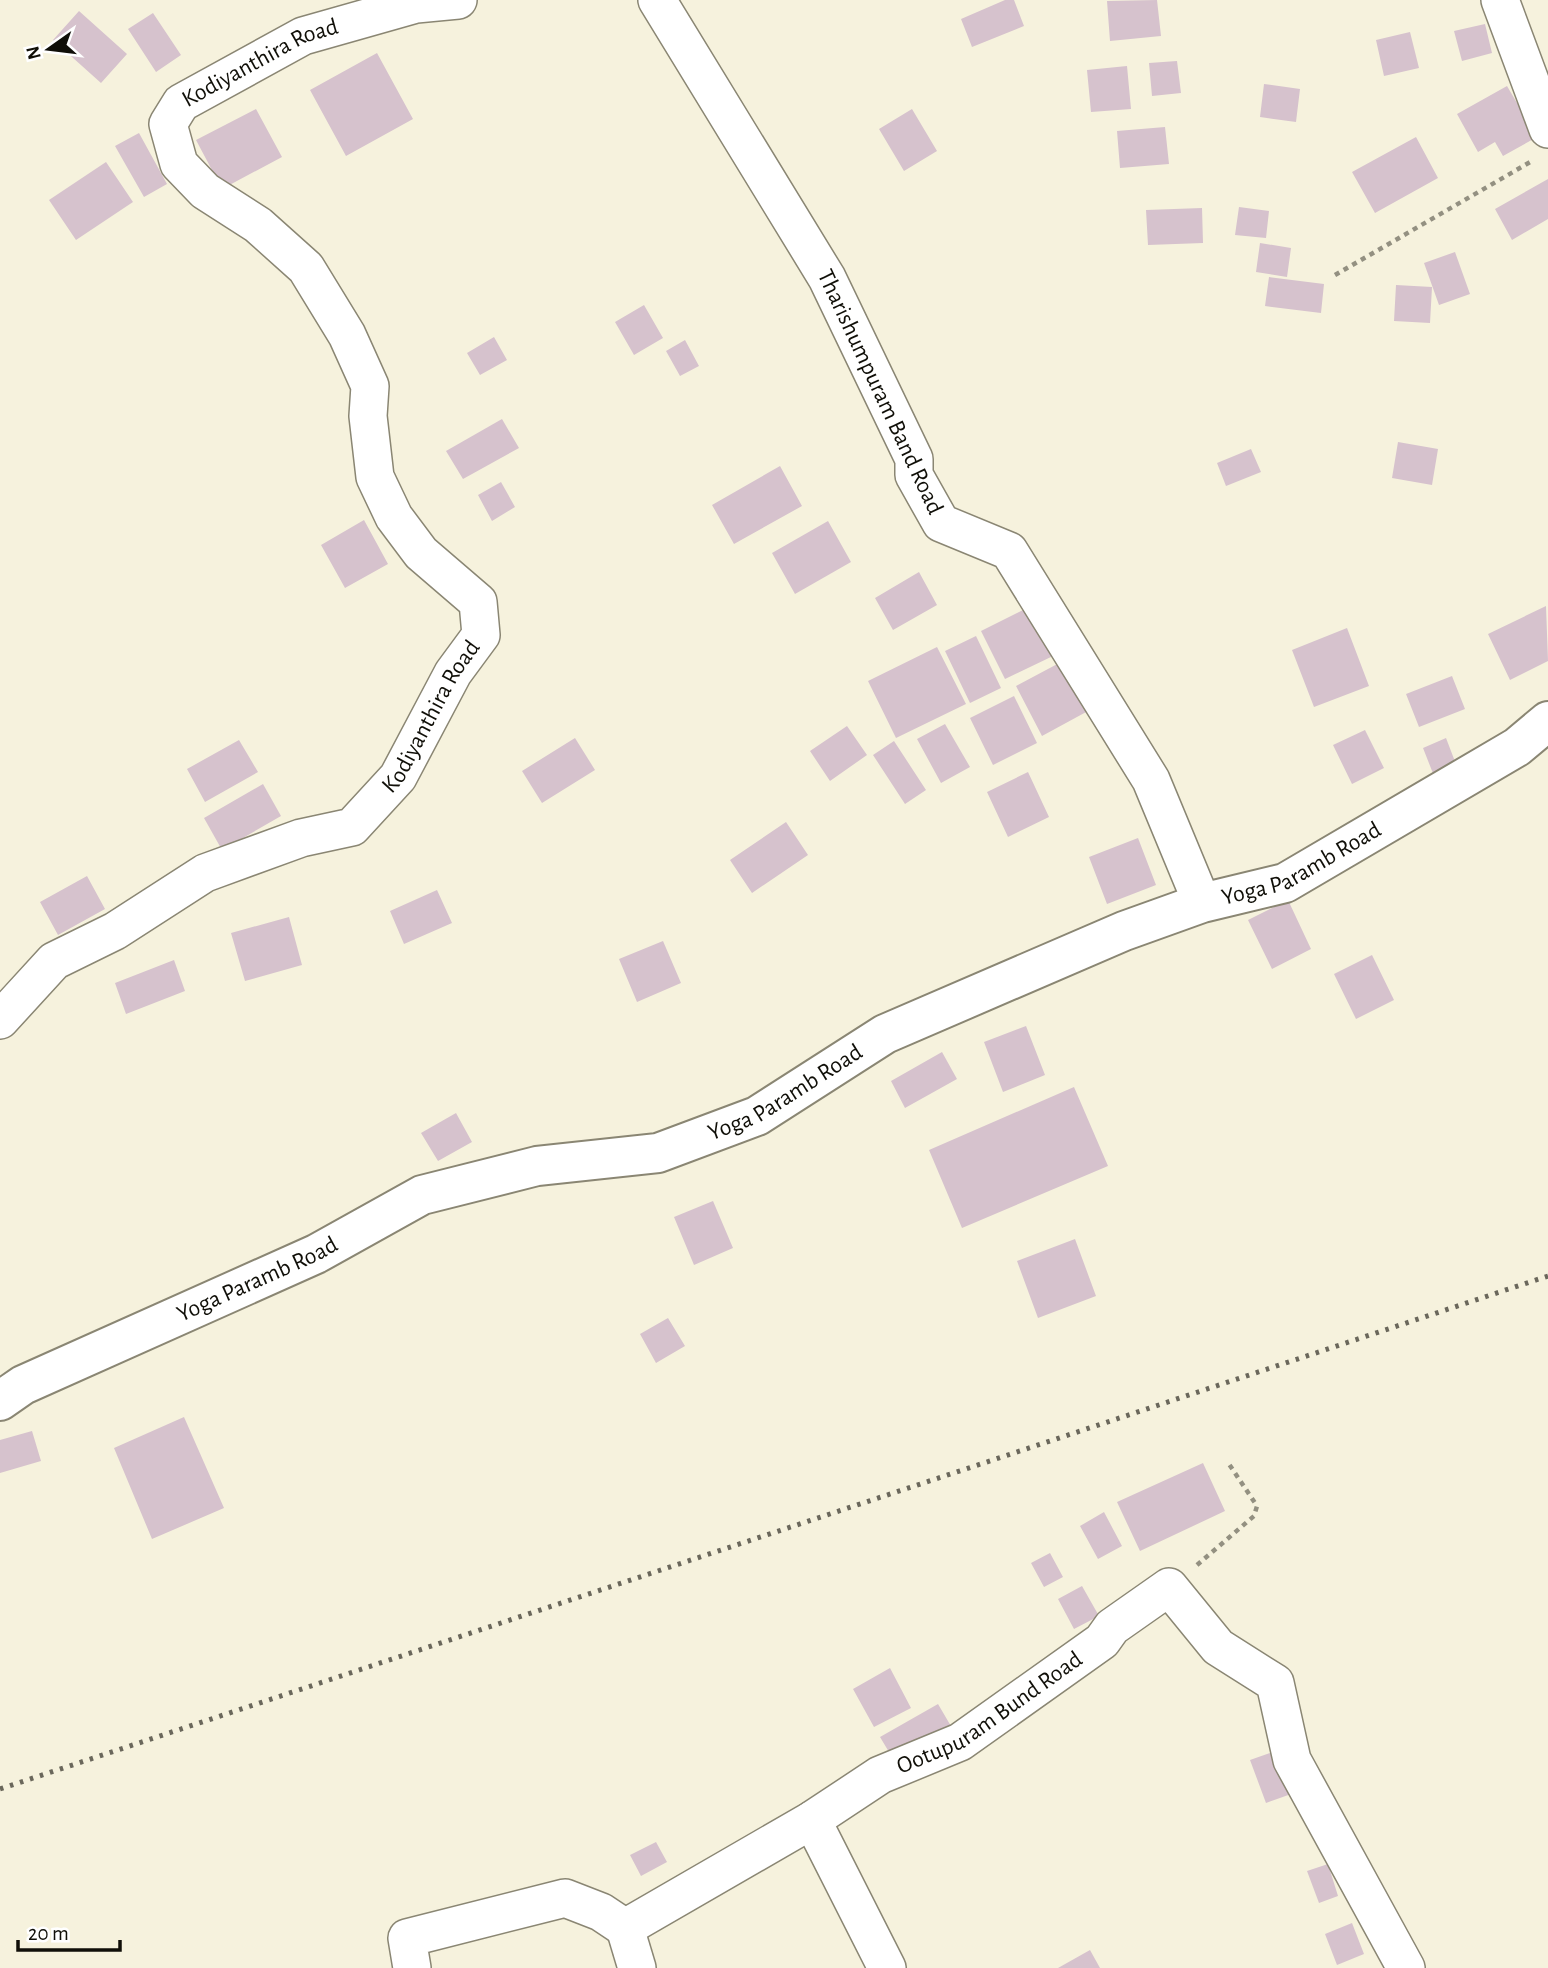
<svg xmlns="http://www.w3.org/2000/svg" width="1548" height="1968" font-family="'Alegreya Sans',sans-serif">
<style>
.building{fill:#d6c2cd}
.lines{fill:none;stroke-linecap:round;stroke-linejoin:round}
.street-casing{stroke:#8a8673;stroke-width:40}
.secondary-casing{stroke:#8a8673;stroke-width:42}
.path{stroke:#939081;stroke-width:4.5;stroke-dasharray:5 5;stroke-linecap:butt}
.street{stroke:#fff;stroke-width:37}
.secondary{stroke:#fff;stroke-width:38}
.rail{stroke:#6a675b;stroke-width:5;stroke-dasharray:3.5 7;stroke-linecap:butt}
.labels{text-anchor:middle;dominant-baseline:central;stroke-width:5;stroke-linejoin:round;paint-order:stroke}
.street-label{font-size:24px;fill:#100f08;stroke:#fff}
</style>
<rect width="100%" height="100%" fill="#f6f2dd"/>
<path class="building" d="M 1005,0 L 1014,0 L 1024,26 L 972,47 L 961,19 Z
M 1157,0 L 1161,36 L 1110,41 L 1107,1 Z
M 79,11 L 127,54 L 101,83 L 53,40 Z
M 153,13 L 181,55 L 156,72 L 128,29 Z
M 1485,24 L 1492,53 L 1462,61 L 1454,31 Z
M 1410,32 L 1419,68 L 1384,76 L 1376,40 Z
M 377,53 L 413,119 L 346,156 L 310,90 Z
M 1177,61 L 1181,93 L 1152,96 L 1149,63 Z
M 1127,66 L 1131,109 L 1091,112 L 1087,70 Z
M 1264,84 L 1300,89 L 1296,122 L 1260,117 Z
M 1507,86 L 1537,137 L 1503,156 L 1495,142 L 1478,152 L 1457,114 Z
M 256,109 L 282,157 L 222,189 L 196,140 Z
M 912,109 L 937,151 L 904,171 L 879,129 Z
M 1165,127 L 1169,164 L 1120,168 L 1117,131 Z
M 139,133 L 167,184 L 144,197 L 115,146 Z
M 1416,137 L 1438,178 L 1375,213 L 1352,172 Z
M 106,162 L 133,202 L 76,240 L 49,200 Z
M 1548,179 L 1548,219 L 1512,240 L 1495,209 Z
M 1239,207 L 1269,211 L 1266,238 L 1235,235 Z
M 1202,208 L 1203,243 L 1148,245 L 1146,210 Z
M 1260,243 L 1291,248 L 1287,277 L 1256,272 Z
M 1455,252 L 1470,294 L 1439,305 L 1424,263 Z
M 1269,277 L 1324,284 L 1321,313 L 1265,306 Z
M 1396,285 L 1432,287 L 1430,323 L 1394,321 Z
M 644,305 L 663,338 L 634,355 L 615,322 Z
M 494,337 L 507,360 L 480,375 L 467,353 Z
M 685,340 L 699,366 L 680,376 L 666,351 Z
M 502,419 L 519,448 L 463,479 L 446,451 Z
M 1398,442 L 1438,449 L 1432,485 L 1392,478 Z
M 1251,449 L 1261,472 L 1226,486 L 1217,463 Z
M 780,466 L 802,506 L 734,544 L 712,505 Z
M 501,482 L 515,507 L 492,521 L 478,495 Z
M 364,520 L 388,564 L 345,588 L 321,545 Z
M 828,521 L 851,562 L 795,594 L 772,553 Z
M 919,572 L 937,605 L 893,630 L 875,598 Z
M 1546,606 L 1548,661 L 1510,680 L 1488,634 Z
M 1029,607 L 1053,656 L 1005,679 L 981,631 Z
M 1347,628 L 1369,686 L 1314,707 L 1292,650 Z
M 976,636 L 1001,688 L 970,703 L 945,651 Z
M 937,647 L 966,704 L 896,738 L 868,681 Z
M 1063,661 L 1088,711 L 1042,736 L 1016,686 Z
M 1452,676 L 1465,709 L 1419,727 L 1406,694 Z
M 1014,696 L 1037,743 L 993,765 L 970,718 Z
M 945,724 L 970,767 L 941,783 L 917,739 Z
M 847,726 L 867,755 L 830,781 L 810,751 Z
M 1365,730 L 1384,768 L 1352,784 L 1333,745 Z
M 575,738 L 595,770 L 542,803 L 522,771 Z
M 1446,738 L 1459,772 L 1436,781 L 1423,748 Z
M 239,740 L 258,772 L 205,802 L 187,769 Z
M 894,741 L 926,790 L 905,804 L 873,755 Z
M 1028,772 L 1049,817 L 1008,837 L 987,792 Z
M 263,784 L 281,816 L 222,850 L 204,818 Z
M 786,822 L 808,855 L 752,893 L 730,860 Z
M 1138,838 L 1156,885 L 1107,904 L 1089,857 Z
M 87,876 L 105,909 L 58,935 L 40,902 Z
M 437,890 L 452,923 L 404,944 L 390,911 Z
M 1288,900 L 1311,949 L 1272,969 L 1248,920 Z
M 289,917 L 302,965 L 245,981 L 231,933 Z
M 663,941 L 681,983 L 637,1002 L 619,959 Z
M 1372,955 L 1394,1000 L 1356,1019 L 1334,974 Z
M 174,960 L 185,991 L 126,1014 L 115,983 Z
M 1026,1026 L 1045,1075 L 1003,1092 L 984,1042 Z
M 942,1052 L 957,1079 L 905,1108 L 891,1081 Z
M 1074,1087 L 1108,1166 L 962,1228 L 929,1150 Z
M 456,1113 L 472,1142 L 438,1161 L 421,1133 Z
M 713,1201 L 733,1248 L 694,1265 L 674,1217 Z
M 1075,1239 L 1096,1296 L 1038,1318 L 1017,1261 Z
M 668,1318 L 685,1346 L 656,1363 L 640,1334 Z
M 184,1417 L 224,1508 L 152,1539 L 114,1448 Z
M 32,1431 L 41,1461 L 0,1473 L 0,1440 Z
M 1203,1463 L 1225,1511 L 1140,1551 L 1117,1502 Z
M 1104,1512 L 1122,1546 L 1098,1559 L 1080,1526 Z
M 1050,1553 L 1063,1577 L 1044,1587 L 1031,1563 Z
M 1082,1586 L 1099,1616 L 1074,1629 L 1058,1599 Z
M 890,1668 L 911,1708 L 874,1727 L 853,1689 Z
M 938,1704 L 955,1733 L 892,1757 L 880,1737 Z
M 1278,1750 L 1294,1793 L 1266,1803 L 1250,1760 Z
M 656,1842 L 667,1862 L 641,1876 L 630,1855 Z
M 1328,1864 L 1338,1896 L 1319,1903 L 1307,1871 Z
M 1352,1923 L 1364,1954 L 1337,1965 L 1325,1934 Z
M 1090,1950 L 1100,1968 L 1058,1968 Z"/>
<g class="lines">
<defs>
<g id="street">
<path d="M 657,0 L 827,278 L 914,459 L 914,475 L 941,523 L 1009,551 L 1151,780 L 1202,903"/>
<path d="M 1500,0 L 1548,129"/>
<path id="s1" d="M 0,1020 L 54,961 L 115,931 L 205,873 L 301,838 L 352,827 L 398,777 L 453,673 L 481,635 L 478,602 L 421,553 L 394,517 L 375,477 L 368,416 L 370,386 L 347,335 L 306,268 L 258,225 L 205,191 L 179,164 L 168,124 L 181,103 L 303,36 L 416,4 L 458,0"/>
<path d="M 812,1820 L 887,1968"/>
<path id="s2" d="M 625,1928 L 812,1820 L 880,1775 L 960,1742 L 1102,1641 L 1112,1627 L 1169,1587 L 1218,1647 L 1275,1683 L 1292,1760 L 1406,1968"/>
<path d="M 625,1928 L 637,1968"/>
<path d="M 412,1968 L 407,1938 L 565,1898 L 601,1912 L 625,1928"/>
</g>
<g id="secondary">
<path id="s3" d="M 0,1401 L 23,1385 L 316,1254 L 422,1195 L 537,1166 L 658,1153 L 757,1116 L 885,1034 L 1124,931 L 1202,903 L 1285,883 L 1517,747 L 1548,721"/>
</g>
</defs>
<use href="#street" class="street-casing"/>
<use href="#secondary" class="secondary-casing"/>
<path class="path" d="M 1335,275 L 1532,161
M 1197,1565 L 1254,1516 L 1257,1506 L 1229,1464"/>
<use href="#street" class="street"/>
<use href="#secondary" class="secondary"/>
<path class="rail" d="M 0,1789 L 1548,1276"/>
</g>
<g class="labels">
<g class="street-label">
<text stroke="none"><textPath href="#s1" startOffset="1386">Kodiyanthira Road</textPath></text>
<text transform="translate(880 392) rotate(65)">Tharishumpuram Band Road</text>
<text stroke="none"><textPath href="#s1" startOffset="546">Kodiyanthira Road</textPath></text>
<text stroke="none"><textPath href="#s3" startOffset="1419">Yoga Paramb Road</textPath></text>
<text stroke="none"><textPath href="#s3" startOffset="852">Yoga Paramb Road</textPath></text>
<text stroke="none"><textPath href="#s3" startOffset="285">Yoga Paramb Road</textPath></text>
<text stroke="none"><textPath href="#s2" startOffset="424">Ootupuram Bund Road</textPath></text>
</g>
</g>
<g transform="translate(49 49) rotate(256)" stroke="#ffffff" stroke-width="5" paint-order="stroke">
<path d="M0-5L12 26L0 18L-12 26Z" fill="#100f08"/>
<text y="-10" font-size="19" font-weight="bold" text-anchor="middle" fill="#100f08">N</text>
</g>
<path d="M18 1940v10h102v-10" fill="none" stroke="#100f08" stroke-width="3.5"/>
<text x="28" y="1940" font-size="21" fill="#100f08" stroke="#ffffff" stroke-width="5" paint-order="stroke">20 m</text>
</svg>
